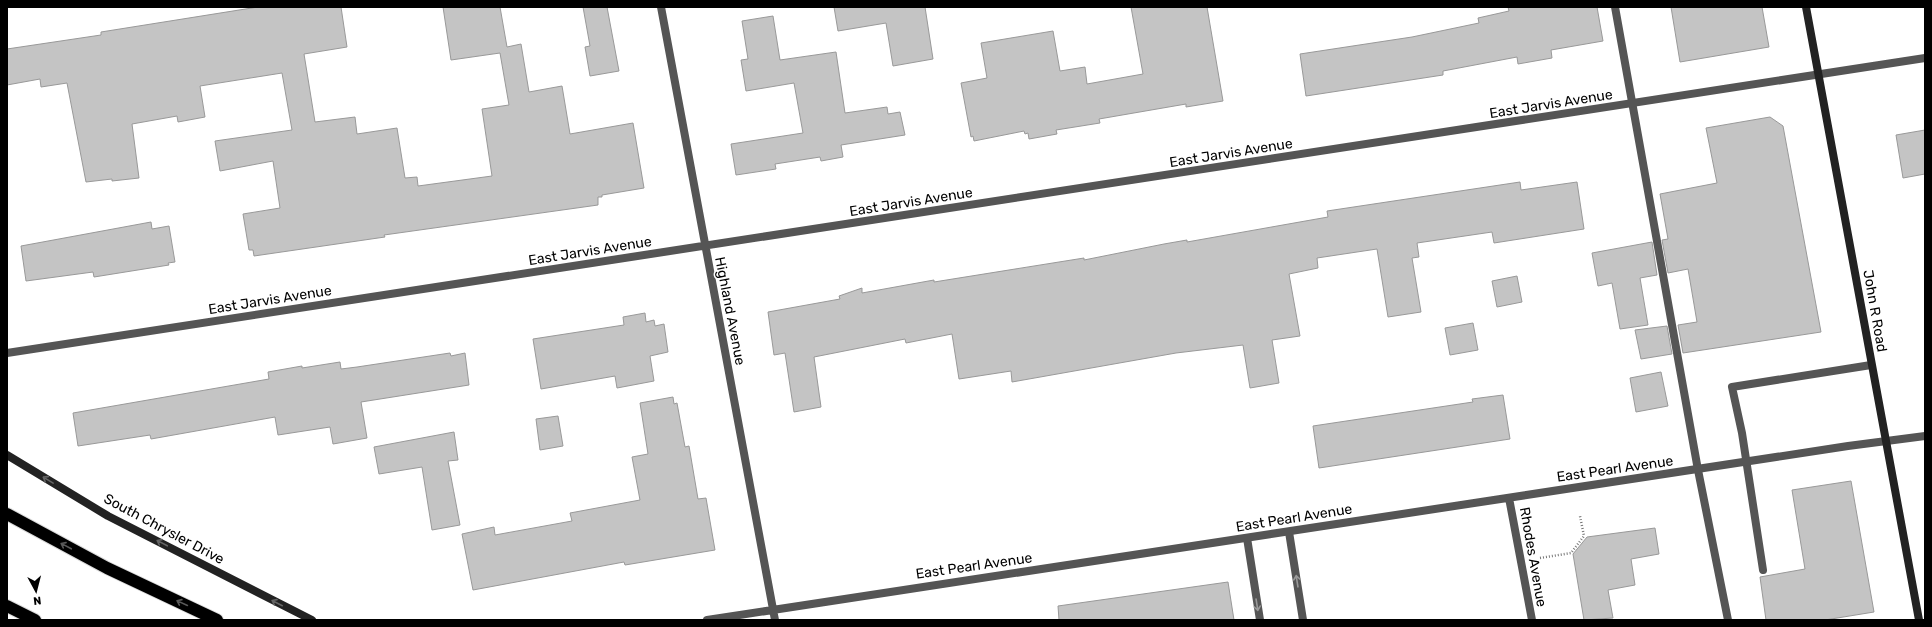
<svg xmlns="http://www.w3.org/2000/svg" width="1932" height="627" font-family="Rubik,sans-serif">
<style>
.building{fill:#c4c4c4;stroke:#999}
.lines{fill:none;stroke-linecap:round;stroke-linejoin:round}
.highway-casing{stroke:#dbdbdb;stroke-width:14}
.path{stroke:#777;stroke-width:2.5;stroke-dasharray:1 2;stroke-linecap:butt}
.lane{stroke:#555;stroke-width:8}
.street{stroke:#555;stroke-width:8}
.secondary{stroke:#222;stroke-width:8}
.highway{stroke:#000;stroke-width:12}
.oneway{stroke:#646464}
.oneway2{stroke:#595959}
.oneway3{stroke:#999}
.labels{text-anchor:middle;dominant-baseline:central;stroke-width:3;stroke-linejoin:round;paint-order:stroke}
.street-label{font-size:14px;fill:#000;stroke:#fff}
</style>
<rect width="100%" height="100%" fill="#fff"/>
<path class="building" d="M 258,7 L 341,7 L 347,47 L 304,54 L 315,122 L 355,117 L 357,134 L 397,128 L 405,178 L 417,177 L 418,186 L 492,176 L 482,109 L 509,105 L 500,53 L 451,60 L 443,7 L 500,7 L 507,47 L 521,44 L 529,92 L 562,86 L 570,134 L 633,123 L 644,188 L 602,195 L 602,197 L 598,197 L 598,205 L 384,235 L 385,237 L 254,256 L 253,250 L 249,250 L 243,214 L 280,208 L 273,161 L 220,171 L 215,141 L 292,130 L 282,73 L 200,86 L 205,117 L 178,122 L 177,116 L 132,124 L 139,178 L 112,181 L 112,179 L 86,182 L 67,83 L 41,87 L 40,79 L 7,85 L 7,49 L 101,35 L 101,32 Z
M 583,7 L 607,7 L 619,71 L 590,76 L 585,47 L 590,46 Z
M 834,7 L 925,7 L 933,59 L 893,66 L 886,23 L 838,31 Z
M 1131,7 L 1207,7 L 1223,101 L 1186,107 L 1186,104 L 1099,119 L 1100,123 L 1056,130 L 1057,134 L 1029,139 L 1028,133 L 1025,134 L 1024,131 L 974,141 L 973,136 L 971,137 L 961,83 L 987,78 L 981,43 L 1053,31 L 1060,71 L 1085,67 L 1087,84 L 1143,74 Z
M 1508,7 L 1597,7 L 1603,41 L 1551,50 L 1552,58 L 1518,64 L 1517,57 L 1443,71 L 1443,75 L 1306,96 L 1300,54 L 1412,37 L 1479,23 L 1478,18 L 1509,11 Z
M 1671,7 L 1762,7 L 1769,47 L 1680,62 Z
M 773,16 L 780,60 L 836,52 L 845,113 L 887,107 L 888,114 L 900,112 L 905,135 L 841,145 L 843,157 L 821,161 L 820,157 L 775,164 L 776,169 L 736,175 L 731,144 L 803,133 L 794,83 L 746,91 L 741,60 L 748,59 L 742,21 Z
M 1770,117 L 1783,126 L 1821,332 L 1683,353 L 1678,325 L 1697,322 L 1688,269 L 1668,273 L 1662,240 L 1668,239 L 1660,194 L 1717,183 L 1706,128 Z
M 1925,130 L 1925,174 L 1903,178 L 1896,135 Z
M 1520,182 L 1521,190 L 1577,182 L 1584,229 L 1494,243 L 1492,232 L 1417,243 L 1419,257 L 1412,258 L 1421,312 L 1388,317 L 1377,249 L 1317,258 L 1318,268 L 1289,274 L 1300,336 L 1272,340 L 1279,383 L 1250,388 L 1243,345 L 1176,353 L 1012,382 L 1011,371 L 959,379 L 952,334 L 906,343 L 905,339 L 814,357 L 821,407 L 794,412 L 785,353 L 774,355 L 768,312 L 840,299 L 839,296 L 862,288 L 862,293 L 934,280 L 934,282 L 1084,258 L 1084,260 L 1164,244 L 1187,240 L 1187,242 L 1328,217 L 1327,211 Z
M 151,222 L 152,229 L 169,226 L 175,262 L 168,263 L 169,265 L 94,277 L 93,272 L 26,281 L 21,246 Z
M 1652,242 L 1657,275 L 1640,278 L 1648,325 L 1620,329 L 1612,283 L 1598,286 L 1592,253 Z
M 1517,276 L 1522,302 L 1497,307 L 1492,281 Z
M 645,313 L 646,322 L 654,320 L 655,326 L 664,324 L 668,352 L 650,356 L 654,381 L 617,388 L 615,376 L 541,389 L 533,339 L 624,325 L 623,317 Z
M 1473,323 L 1478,350 L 1450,355 L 1445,328 Z
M 1667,326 L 1672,354 L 1641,359 L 1635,330 Z
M 450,353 L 451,356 L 465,353 L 469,385 L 361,402 L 367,438 L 333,444 L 330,427 L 278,435 L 275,417 L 151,439 L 150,435 L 78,446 L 73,413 L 269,379 L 268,372 L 302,366 L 302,368 L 340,362 L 341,369 L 357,367 Z
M 1661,372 L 1668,406 L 1636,412 L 1630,378 Z
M 1503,395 L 1510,439 L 1319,468 L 1313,426 L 1473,402 L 1472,399 Z
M 673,397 L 674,404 L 677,403 L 685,447 L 689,446 L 698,499 L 706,498 L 715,550 L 625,565 L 624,562 L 473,590 L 462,534 L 494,527 L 495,535 L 572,521 L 570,513 L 640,500 L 632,457 L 648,454 L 640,403 Z
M 558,416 L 563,446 L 540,450 L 536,419 Z
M 454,432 L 458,460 L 448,461 L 460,525 L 432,530 L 422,467 L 379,474 L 374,447 Z
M 1851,481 L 1874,612 L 1825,620 L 1766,620 L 1760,577 L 1805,569 L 1792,490 Z
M 1655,528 L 1659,554 L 1631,559 L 1635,585 L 1608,590 L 1613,618 L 1584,620 L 1573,554 L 1587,537 Z
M 1228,582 L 1234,620 L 1059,620 L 1058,606 Z"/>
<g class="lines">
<defs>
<path id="highway" d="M 7,514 L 107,568 L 217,620
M 7,606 L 35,620"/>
</defs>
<use href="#highway" class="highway-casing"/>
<path class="path" d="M 1540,558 L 1571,553 L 1584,536 L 1580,516"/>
<path class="lane" d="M 1615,7 L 1698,470 L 1728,620
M 1289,532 L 1303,620
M 1247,538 L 1260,620
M 1763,570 L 1742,433 L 1732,387 L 1871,365"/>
<path class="street" d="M 661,7 L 775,620
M 7,353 L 1925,58
M 1509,498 L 1532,620
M 707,620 L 1848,446 L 1925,436"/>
<path class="secondary" d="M 1806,7 L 1919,620
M 7,455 L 108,516 L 312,620"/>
<use href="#highway" class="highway"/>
</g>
<defs><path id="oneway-shaft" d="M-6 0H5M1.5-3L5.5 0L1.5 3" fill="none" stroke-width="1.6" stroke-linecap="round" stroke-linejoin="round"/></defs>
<g class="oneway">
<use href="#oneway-shaft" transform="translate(48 480) rotate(-149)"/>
<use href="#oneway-shaft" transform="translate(162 543) rotate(-152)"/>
<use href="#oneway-shaft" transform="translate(277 603) rotate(-153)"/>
</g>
<g class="oneway2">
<use href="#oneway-shaft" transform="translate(66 546) rotate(-152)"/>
<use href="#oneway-shaft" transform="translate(182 603) rotate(-155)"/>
</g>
<g class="oneway3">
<use href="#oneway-shaft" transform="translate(1297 581) rotate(-99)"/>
<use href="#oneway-shaft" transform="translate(1257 605) rotate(81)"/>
</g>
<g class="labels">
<g class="street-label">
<text transform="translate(1551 104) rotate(-9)">East Jarvis Avenue</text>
<text transform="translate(1231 153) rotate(-9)">East Jarvis Avenue</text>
<text transform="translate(911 202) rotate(-9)">East Jarvis Avenue</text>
<text transform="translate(590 251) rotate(-9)">East Jarvis Avenue</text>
<text transform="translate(270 300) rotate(-9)">East Jarvis Avenue</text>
<text transform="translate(730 311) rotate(79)">Highland Avenue</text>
<text transform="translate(1875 311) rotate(80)">John R Road</text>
<text transform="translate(1615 469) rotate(-8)">East Pearl Avenue</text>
<text transform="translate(1294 518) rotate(-9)">East Pearl Avenue</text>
<text transform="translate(164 529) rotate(28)">South Chrysler Drive</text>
<text transform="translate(1533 557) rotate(80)">Rhodes Avenue</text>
<text transform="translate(974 566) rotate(-8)">East Pearl Avenue</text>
</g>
</g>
<rect width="1932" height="627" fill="none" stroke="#000000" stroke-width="16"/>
<g transform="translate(36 591) rotate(173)" stroke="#ffffff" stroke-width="3" paint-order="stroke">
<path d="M0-3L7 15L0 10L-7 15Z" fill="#000000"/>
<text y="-6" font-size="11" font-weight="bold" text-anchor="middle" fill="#000000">N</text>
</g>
</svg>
